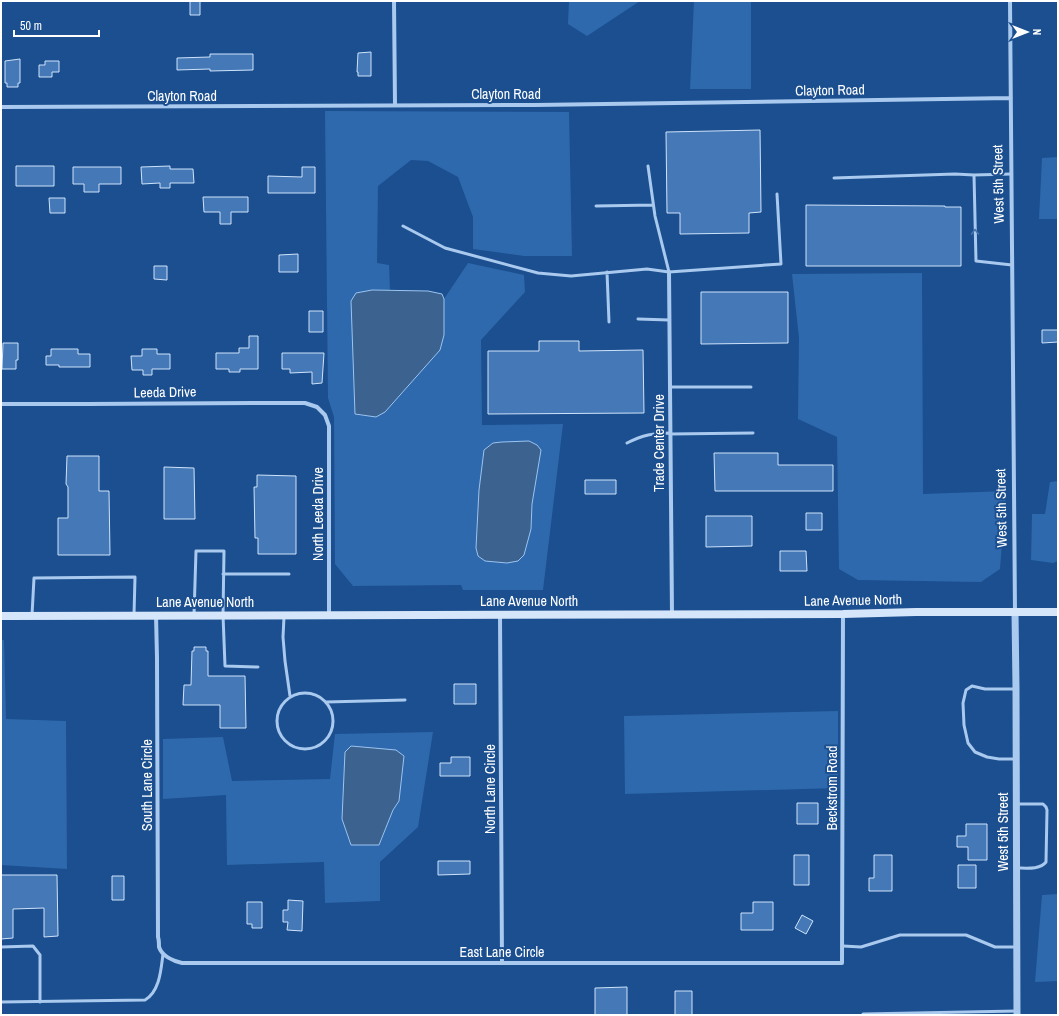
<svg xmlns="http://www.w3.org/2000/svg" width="1059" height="1016" font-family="'Archivo Narrow',sans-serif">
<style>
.green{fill:#2e69ad;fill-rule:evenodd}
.water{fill:#3c6290;stroke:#9cc4f0}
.building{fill:#4478b7;stroke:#cfe3fa}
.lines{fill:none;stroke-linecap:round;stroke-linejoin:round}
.service{stroke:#a9c9ee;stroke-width:3}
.minor{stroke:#a9c9ee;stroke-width:4}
.tertiary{stroke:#a9c9ee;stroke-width:7}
.secondary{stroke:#d6e6fa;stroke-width:8}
.oneway{stroke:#4674ac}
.labels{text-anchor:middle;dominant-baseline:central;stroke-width:4;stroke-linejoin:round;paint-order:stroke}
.street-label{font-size:14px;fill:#fff;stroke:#1b4f8f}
</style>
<rect width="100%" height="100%" fill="#1b4f8f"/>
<path class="green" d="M 569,1 L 640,1 L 587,36 L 568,24 Z
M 694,1 L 751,1 L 751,89 L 690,89 Z
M 325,111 L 569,112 L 572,256 L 524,256 L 473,249 L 473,217 L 458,177 L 428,161 L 411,160 L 378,186 L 377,263 L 389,265 L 390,290 L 372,290 L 355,414 L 376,417 L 444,335 L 444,299 L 468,263 L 524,275 L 525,292 L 481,340 L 482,425 L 563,424 L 543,590 L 463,590 L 461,585 L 353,586 L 335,564 L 334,417 L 328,398 ZM 529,441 L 537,445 L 532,504 L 531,529 L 524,555 L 507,563 L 486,561 L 478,556 L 484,450 L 493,443 L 502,442 Z
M 1058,157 L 1058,219 L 1039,219 L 1042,158 Z
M 922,273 L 923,494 L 1006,491 L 1000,569 L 981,582 L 858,580 L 839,569 L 837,437 L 798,419 L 799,338 L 792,274 Z
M 1058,481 L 1058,561 L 1053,563 L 1031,560 L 1032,514 L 1045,514 L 1050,482 Z
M 1,640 L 4,640 L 6,719 L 66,721 L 67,869 L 1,865 Z
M 838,711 L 838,788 L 625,794 L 624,716 Z
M 433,732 L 418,827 L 380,862 L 380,901 L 325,903 L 324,862 L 227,865 L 226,795 L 163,799 L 163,739 L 223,737 L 232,781 L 330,779 L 335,734 ZM 399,801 L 393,810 L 379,845 L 351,845 Z
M 1058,894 L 1058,981 L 1035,982 L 1042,895 Z"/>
<path class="water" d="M 372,290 L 428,291 L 442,294 L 444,299 L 444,335 L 440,350 L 385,412 L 376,417 L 355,414 L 351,301 L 356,293 Z
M 529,441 L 537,445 L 541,450 L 532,504 L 531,529 L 524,555 L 518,561 L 507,563 L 485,561 L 478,556 L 476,548 L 479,490 L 484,450 L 493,443 L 502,442 Z
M 351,746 L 396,750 L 404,756 L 399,801 L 393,810 L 379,845 L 351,845 L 342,819 L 345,752 Z"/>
<path class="building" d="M 190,1 L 200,1 L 200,15 L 190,15 Z
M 371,52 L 371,76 L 358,76 L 358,72 L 357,72 L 358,53 Z
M 210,54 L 253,54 L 253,70 L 210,71 L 210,69 L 177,70 L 177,58 L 210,57 Z
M 20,59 L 20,83 L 18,83 L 18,87 L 7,87 L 7,83 L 5,83 L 5,61 Z
M 45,61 L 59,61 L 59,72 L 52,72 L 52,77 L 39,77 L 39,65 L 45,65 Z
M 760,130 L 761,212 L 749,213 L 749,233 L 680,234 L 680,213 L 667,213 L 666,132 Z
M 16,166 L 54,166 L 54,186 L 16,186 Z
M 170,166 L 170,169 L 193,169 L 194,183 L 170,183 L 170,188 L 160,188 L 160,183 L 142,184 L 141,167 Z
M 73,167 L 121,167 L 121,184 L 99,184 L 99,192 L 84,192 L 84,184 L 73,184 Z
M 302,167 L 315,167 L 315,193 L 268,193 L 268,176 L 302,177 Z
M 203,197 L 248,197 L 248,212 L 231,212 L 231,224 L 220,224 L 220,212 L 204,212 Z
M 49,198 L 65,198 L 65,213 L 50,213 Z
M 806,205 L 945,206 L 945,207 L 961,207 L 961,266 L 806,266 Z
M 298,254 L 298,272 L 279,272 L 279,255 Z
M 154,266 L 167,266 L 167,280 L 154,279 Z
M 701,292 L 788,292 L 788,343 L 701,344 Z
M 309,311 L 323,311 L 323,332 L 309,332 Z
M 1042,330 L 1058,330 L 1058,342 L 1042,343 Z
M 249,336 L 258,336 L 258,369 L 240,369 L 240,372 L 229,372 L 229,369 L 216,369 L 216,353 L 239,353 L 239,348 L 249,348 Z
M 539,341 L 579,341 L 579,351 L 643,350 L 644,413 L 488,414 L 488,351 L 539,351 Z
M 3,343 L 18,343 L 18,360 L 16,360 L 16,369 L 2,369 Z
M 51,349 L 78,349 L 78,354 L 90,354 L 90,367 L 59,367 L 59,365 L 46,365 L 46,356 L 51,356 Z
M 142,349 L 157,349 L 157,354 L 170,354 L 170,369 L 152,369 L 152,375 L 143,375 L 143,370 L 132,370 L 131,356 L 142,356 Z
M 282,353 L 324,353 L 322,383 L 312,384 L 312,372 L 290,373 L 290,369 L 282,369 Z
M 714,453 L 778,453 L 778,465 L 833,465 L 833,491 L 715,491 Z
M 67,456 L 99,456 L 99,491 L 109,491 L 110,555 L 58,555 L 58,518 L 68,518 L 68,487 L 66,484 Z
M 164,467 L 194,468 L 195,519 L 164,519 Z
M 257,475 L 296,476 L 296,554 L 258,554 L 258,538 L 255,538 L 254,487 L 257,487 Z
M 585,480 L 616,480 L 616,494 L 585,494 Z
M 806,513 L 822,513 L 822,530 L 806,530 Z
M 706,516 L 752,516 L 752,546 L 706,547 Z
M 780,551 L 806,551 L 807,571 L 780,571 Z
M 194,647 L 206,647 L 206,651 L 208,651 L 208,676 L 245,676 L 246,728 L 220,728 L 220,705 L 183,705 L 184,685 L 191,685 L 192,651 L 194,651 Z
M 454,684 L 476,684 L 476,704 L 454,704 Z
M 451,757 L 470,757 L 470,776 L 440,776 L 440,763 L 451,763 Z
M 797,803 L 818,803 L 818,824 L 797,824 Z
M 966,824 L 987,824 L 987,860 L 968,860 L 968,847 L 957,847 L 957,836 L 966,836 Z
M 794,855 L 809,855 L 809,885 L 794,885 Z
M 874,855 L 892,855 L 892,891 L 869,891 L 869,878 L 874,878 Z
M 438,861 L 470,861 L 470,874 L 438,875 Z
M 958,865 L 976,865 L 976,888 L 958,888 Z
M 1,875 L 57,875 L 58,936 L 44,937 L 44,908 L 13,909 L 13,938 L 1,939 Z
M 112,876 L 124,876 L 124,900 L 112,900 Z
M 288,900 L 303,901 L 302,931 L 287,930 L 288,922 L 283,922 L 283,910 L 288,910 Z
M 247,902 L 262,902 L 262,928 L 252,928 L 252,924 L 247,924 Z
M 753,902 L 773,902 L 773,930 L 741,930 L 741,913 L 753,913 Z
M 802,915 L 813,921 L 806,934 L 795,928 Z
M 627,987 L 627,1015 L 595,1015 L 595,988 Z
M 675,991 L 692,991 L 692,1015 L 675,1015 Z"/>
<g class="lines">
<path class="service" d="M 648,166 L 655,216 L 669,272
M 1011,174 L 974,175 L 976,261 L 1012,265
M 834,178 L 955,174 L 974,175
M 596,206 L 653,205
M 403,226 L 445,248 L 538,273 L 571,276 L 647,269 L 669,272 L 781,264 L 777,194
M 607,272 L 609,322
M 638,319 L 669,320
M 670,387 L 751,387
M 670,434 L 753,433
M 627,443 C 643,435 653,433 670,433
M 223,574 L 289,574
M 32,615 L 34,578 L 135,577 L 134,615
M 194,615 L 196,551 L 224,551 L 223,615 L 225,666 L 258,667
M 284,617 L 283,637 L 285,661 L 290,696
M 1015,689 L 985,689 L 972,686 L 966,690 L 963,703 L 964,725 L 968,743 L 975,752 L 987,757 L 999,759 L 1016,759
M277 721a28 28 0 1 1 56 0a28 28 0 1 1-56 0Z
M 326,702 L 405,700
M 1016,868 C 1026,868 1040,870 1046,862 L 1047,810 L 1046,807 L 1043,804 L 1017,804
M 843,946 L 861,947 L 900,935 L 966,935 L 995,947 L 1016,947
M 1,947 L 33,946 L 40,955 L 40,1002
M 1,1002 L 145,1000 C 160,991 161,969 163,954
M 863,1014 L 1017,1011"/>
<path class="minor" d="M 394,1 L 395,105
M 1010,1 L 1015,612
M 1,107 L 535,105 L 1011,98
M 669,272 L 672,614
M 1,404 L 87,404 L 253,403 L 305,403 L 317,407 L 325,415 L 329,426 L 329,615
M 156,615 L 157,658 L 158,937 C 159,940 159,944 159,947 C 162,956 173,961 182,963 L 842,963 L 843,614
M 500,615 L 502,963"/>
<path class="tertiary" d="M 1015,612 L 1016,689 L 1017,1015"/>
<path class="secondary" d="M 1,616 L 843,614 L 916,612 L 1058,612"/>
</g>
<defs><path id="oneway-chevron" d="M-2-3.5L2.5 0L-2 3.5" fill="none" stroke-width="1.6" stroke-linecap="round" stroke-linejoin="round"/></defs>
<use class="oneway" href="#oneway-chevron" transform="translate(975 232) rotate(-91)"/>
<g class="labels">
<g class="street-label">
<text transform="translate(830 90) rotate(-1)">Clayton Road</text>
<text x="506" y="94">Clayton Road</text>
<text x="182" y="96">Clayton Road</text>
<text transform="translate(998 184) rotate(-91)">West 5th Street</text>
<text transform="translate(165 392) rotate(-1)">Leeda Drive</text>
<text transform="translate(659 443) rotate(-90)">Trade Center Drive</text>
<text transform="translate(1001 508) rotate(-91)">West 5th Street</text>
<text transform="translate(318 514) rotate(-90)">North Leeda Drive</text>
<text transform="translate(853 600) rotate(-1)">Lane Avenue North</text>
<text x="529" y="601">Lane Avenue North</text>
<text x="205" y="602">Lane Avenue North</text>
<text transform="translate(147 785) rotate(-90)">South Lane Circle</text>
<text transform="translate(832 788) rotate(-90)">Beckstrom Road</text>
<text transform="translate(490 789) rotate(-90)">North Lane Circle</text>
<text transform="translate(1003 832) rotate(-90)">West 5th Street</text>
<text x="502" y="952">East Lane Circle</text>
</g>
</g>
<rect width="1059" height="1016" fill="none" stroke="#ffffff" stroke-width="4"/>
<g transform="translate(1027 32) rotate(90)" stroke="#1b4f8f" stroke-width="3" paint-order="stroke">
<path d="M0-3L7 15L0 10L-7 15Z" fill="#ffffff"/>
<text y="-6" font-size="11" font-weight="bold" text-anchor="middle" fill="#ffffff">N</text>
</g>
<path d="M14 30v6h85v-6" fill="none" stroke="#ffffff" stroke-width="2"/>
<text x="20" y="30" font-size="12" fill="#ffffff" stroke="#1b4f8f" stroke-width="3" paint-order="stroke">50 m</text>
</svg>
